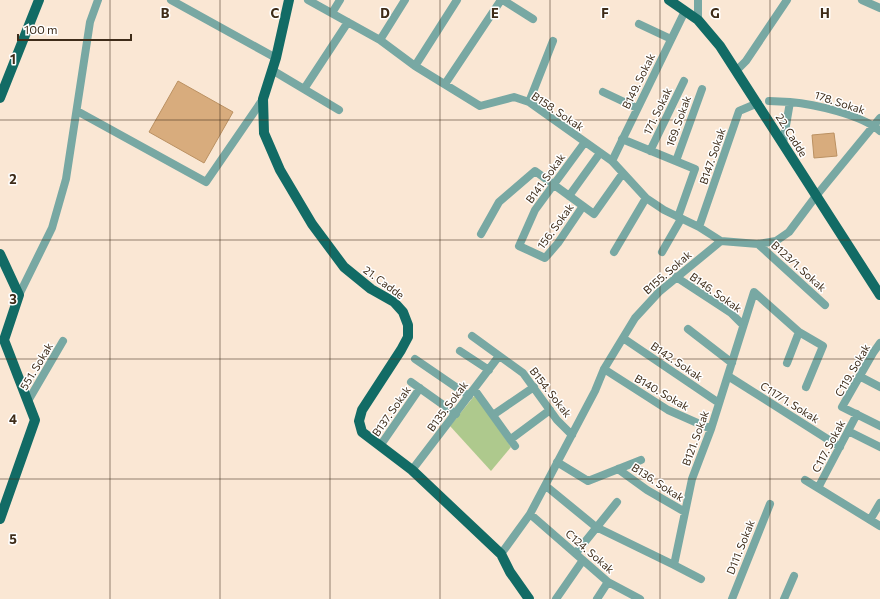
<svg xmlns="http://www.w3.org/2000/svg" width="880" height="599" font-family="Commissioner,sans-serif">
<style>
.green{fill:#aec98d}
.building{fill:#d8ac7d;stroke:#bb9162}
.lines{fill:none;stroke-linecap:round;stroke-linejoin:round}
.minor{stroke:#78a8a3;stroke-width:8}
.major{stroke:#126b65;stroke-width:10}
.grid{fill:none;stroke:#3e2c19;stroke-width:1;stroke-opacity:0.55}
.labels{text-anchor:middle;dominant-baseline:central;stroke-width:3;stroke-linejoin:round;paint-order:stroke}
.street-label{font-size:11px;fill:#3e2c19;stroke:#fff}
.grid-label{font-size:13px;text-anchor:middle;font-weight:bold;fill:#3e2c19;stroke:#fff;stroke-width:3;stroke-linejoin:round;paint-order:stroke}
</style>
<rect width="100%" height="100%" fill="#fae7d4"/>
<path class="green" d="M 475,395 L 511,447 L 491,471 L 450,426 Z"/>
<path class="building" d="M 178,81 L 233,112 L 204,163 L 149,132 Z
M 834,133 L 837,156 L 814,158 L 812,135 Z"/>
<g class="lines">
<path class="minor" d="M 171,0 L 276,58
M 308,0 L 380,40 L 415,66 L 480,106 L 514,97 L 529,102 L 612,161 L 646,198 L 664,210 L 699,227 L 721,241
M 503,0 L 533,19
M 698,0 L 698,20
M 862,0 L 880,8
M 332,13 L 340,0
M 639,24 L 671,39
M 380,40 L 405,0
M 415,66 L 457,0
M 272,70 L 339,110
M 737,70 L 746,61 L 787,0
M 445,84 L 501,0
M 304,89 L 348,22
M 603,92 L 637,108
M 769,101 L 790,102
M 529,102 L 553,41
M 77,111 L 206,182 L 263,99
M 622,139 L 695,169 L 678,217
M 783,143 L 790,102 C 814,104 862,115 880,131
M 650,151 L 684,81
M 612,161 L 685,11
M 676,161 L 702,89
M 569,196 L 600,153
M 583,206 L 558,243 L 545,258 L 519,246 L 535,210 L 585,142
M 699,227 L 739,111 L 758,103
M 481,234 L 499,202 L 535,171 L 594,214 L 623,173
M 758,244 L 825,305
M 614,252 L 646,198
M 662,252 L 681,219
M 676,277 L 731,313 L 743,325
M 19,295 L 52,228 L 66,179 L 90,22 L 98,0
M 688,329 L 732,363
M 472,336 L 523,373 L 557,420 L 572,435
M 623,338 L 719,403
M 880,343 L 873,353 L 842,407 L 880,426
M 460,351 L 489,370
M 415,359 L 469,396
M 787,363 L 799,332
M 604,369 L 668,410 L 711,429
M 728,376 L 840,447
M 861,377 L 880,387
M 411,382 L 456,414
M 474,389 L 515,446
M 28,401 L 63,341
M 493,415 L 534,387
M 848,431 L 880,447
M 511,439 L 550,410
M 380,446 L 420,388
M 557,462 L 588,481 L 641,460
M 618,469 L 647,490 L 685,512
M 412,470 L 499,356
M 805,480 L 880,526
M 546,486 L 596,527 L 674,565
M 818,488 L 857,414
M 530,514 L 608,582 L 640,599
M 870,520 L 880,503
M 576,553 L 617,502
M 501,554 L 530,514 L 595,391 L 604,369 L 635,318 L 659,292 L 721,241 L 758,244 L 776,241 L 789,232 L 816,196 L 880,118
M 701,579 L 674,565 L 692,479 L 711,429 L 754,292 L 799,332 L 823,346 L 806,387
M 556,599 L 583,560
M 597,599 L 608,582
M 732,599 L 770,504
M 784,599 L 794,576"/>
<path class="major" d="M 289,0 L 276,58 L 263,99 L 264,133 L 280,170 L 312,224 L 344,267 L 371,289 L 394,302 L 403,312 L 408,325 L 408,337 L 401,350 L 362,410 L 359,421 L 362,432 L 412,470 L 501,554 L 510,572 L 529,599
M 669,0 L 698,20 L 720,46 L 880,295
M 0,98 L 39,0
M 0,254 L 19,295 L 4,340
M 0,519 L 35,420 L 4,340"/>
</g>
<path class="grid" d="M 110,0 L 110,599M 220,0 L 220,599M 330,0 L 330,599M 440,0 L 440,599M 550,0 L 550,599M 660,0 L 660,599M 770,0 L 770,599M 0,120 L 880,120M 0,240 L 880,240M 0,359 L 880,359M 0,479 L 880,479"/>
<g class="labels">
<g class="street-label">
<text transform="translate(638 81) rotate(-64)">B149. Sokak</text>
<text transform="translate(840 102) rotate(18)">178. Sokak</text>
<text transform="translate(558 111) rotate(34)">B158. Sokak</text>
<text transform="translate(657 111) rotate(-64)">171. Sokak</text>
<text transform="translate(678 121) rotate(-70)">169. Sokak</text>
<text transform="translate(792 135) rotate(58)">22. Cadde</text>
<text transform="translate(712 156) rotate(-71)">B147. Sokak</text>
<text transform="translate(545 178) rotate(-54)">B141. Sokak</text>
<text transform="translate(555 226) rotate(-54)">156. Sokak</text>
<text transform="translate(799 266) rotate(42)">B123/1. Sokak</text>
<text transform="translate(667 272) rotate(-41)">B155. Sokak</text>
<text transform="translate(384 282) rotate(36)">21. Cadde</text>
<text transform="translate(716 292) rotate(35)">B146. Sokak</text>
<text transform="translate(677 361) rotate(34)">B142. Sokak</text>
<text transform="translate(36 366) rotate(-59)">551. Sokak</text>
<text transform="translate(852 370) rotate(-60)">C119. Sokak</text>
<text transform="translate(551 392) rotate(52)">B154. Sokak</text>
<text transform="translate(662 392) rotate(30)">B140. Sokak</text>
<text transform="translate(790 402) rotate(32)">C117/1. Sokak</text>
<text transform="translate(447 406) rotate(-53)">B135. Sokak</text>
<text transform="translate(391 411) rotate(-55)">B137. Sokak</text>
<text transform="translate(695 438) rotate(-70)">B121. Sokak</text>
<text transform="translate(828 446) rotate(-62)">C117. Sokak</text>
<text transform="translate(658 482) rotate(33)">B136. Sokak</text>
<text transform="translate(740 547) rotate(-68)">D111. Sokak</text>
<text transform="translate(590 551) rotate(41)">C124. Sokak</text>
</g>
</g>
<g class="grid-label">
<text x="165" y="18">B</text>
<text x="275" y="18">C</text>
<text x="385" y="18">D</text>
<text x="495" y="18">E</text>
<text x="605" y="18">F</text>
<text x="715" y="18">G</text>
<text x="825" y="18">H</text>
<text x="13" y="64">1</text>
<text x="13" y="184">2</text>
<text x="13" y="304">3</text>
<text x="13" y="424">4</text>
<text x="13" y="544">5</text>
</g>
<path d="M18 34v6h113v-6" fill="none" stroke="#3e2c19" stroke-width="2"/>
<text x="24" y="34" font-size="12" fill="#3e2c19" stroke="#ffffff" stroke-width="3" paint-order="stroke">100 m</text>
</svg>
